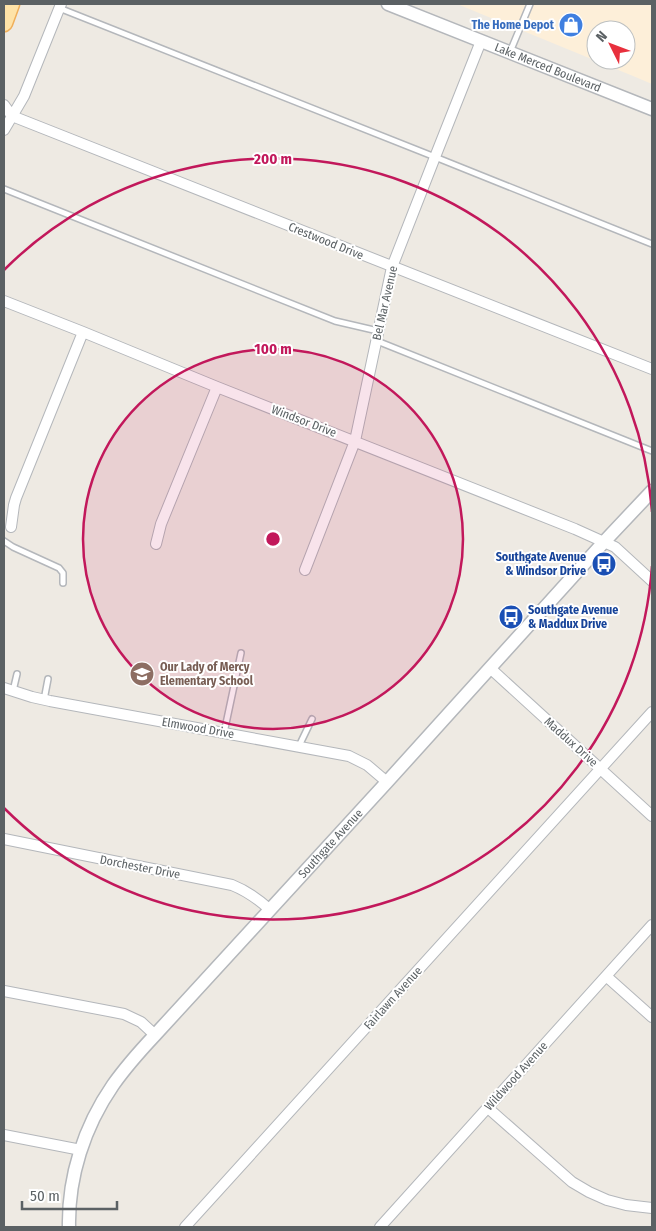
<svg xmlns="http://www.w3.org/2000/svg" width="656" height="1231" font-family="'Fira Sans Condensed',sans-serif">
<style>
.commercial{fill:#fdefd9;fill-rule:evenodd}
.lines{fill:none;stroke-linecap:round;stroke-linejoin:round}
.service-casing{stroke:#b4b7bb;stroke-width:8}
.minor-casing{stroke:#b4b7bb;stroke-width:12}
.tertiary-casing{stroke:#b4b7bb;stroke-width:15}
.primary-casing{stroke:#f0af5a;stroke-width:19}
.service{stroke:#fff;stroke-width:5}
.minor{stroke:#fff;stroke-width:10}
.tertiary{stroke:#fff;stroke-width:12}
.primary{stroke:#fee3a8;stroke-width:16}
.ring{fill:none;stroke:#c2185b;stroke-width:2.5}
.labels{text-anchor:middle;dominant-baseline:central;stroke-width:4;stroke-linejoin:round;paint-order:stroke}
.shop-label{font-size:12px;font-weight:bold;fill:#366cbe;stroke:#fff;text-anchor:end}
.street-label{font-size:12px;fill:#5b6164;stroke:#fff}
.transit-label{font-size:12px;font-weight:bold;fill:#164399;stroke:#fff;text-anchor:end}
.education-label{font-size:12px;font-weight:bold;fill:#785e54;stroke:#fff;text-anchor:start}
.centre{fill:#c2185b;stroke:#fff;stroke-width:2.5}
.ring-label{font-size:15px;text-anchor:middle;font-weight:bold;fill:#c2185b;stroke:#fff;stroke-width:4;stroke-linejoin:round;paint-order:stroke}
</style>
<rect width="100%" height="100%" fill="#eeeae3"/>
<path class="commercial" d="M 457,4 L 652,4 L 652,84 L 633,76 ZM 596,30 L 626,30 L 626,60 L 596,60 Z"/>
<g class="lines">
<defs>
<path id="service" d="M 59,8 L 435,157 L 652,244
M 510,52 L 530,4
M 4,189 L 335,321 L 378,331
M 377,341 L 652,451
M 4,541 L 13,547 L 59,568 L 63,573 L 63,583
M 13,691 L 17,674
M 44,700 L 48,679
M 224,733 L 241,653
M 299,746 L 312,719"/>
<path id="minor" d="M 4,105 L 12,116 L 652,369
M 4,130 L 24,96 L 61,4
M 4,301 L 83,332 L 217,387 L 575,529 L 615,547 L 652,581
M 11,527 L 14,505 L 16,498 L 83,332
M 156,544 L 161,524 L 217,387
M 305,570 L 355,441 L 392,267 L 435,157 L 481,41
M 490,668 L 652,816
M 4,688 L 32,697 L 50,701 L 349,756 L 367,765 L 387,782
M 4,839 L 232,885 C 247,891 257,898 269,909
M 606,976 L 652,1017
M 4,991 L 124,1014 L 141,1022 L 155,1035
M 488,1108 L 572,1182 L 589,1192 L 607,1200 L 626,1205 L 652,1208
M 4,1135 L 81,1150
M 185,1227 L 652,712
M 380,1227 L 652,925"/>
<g id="tertiary">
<path id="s1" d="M 388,4 L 652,109"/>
<path id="s2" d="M 69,1227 C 68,1177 84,1127 113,1085 C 125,1068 140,1051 155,1035 L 387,782 L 603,543 L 652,491"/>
</g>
<path id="primary" d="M 4,23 L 11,4"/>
</defs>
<use href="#service" class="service-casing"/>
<use href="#minor" class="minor-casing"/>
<use href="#tertiary" class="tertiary-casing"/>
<use href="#primary" class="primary-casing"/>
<use href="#service" class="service"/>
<use href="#minor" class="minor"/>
<use href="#tertiary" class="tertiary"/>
<use href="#primary" class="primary"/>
</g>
<circle cx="273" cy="539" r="190" fill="#c2185b" fill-opacity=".12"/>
<g class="ring">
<circle cx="273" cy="539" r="190"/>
<path d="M652 566A380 380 0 0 1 4 808M4 270A380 380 0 0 1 652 512"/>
</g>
<defs>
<symbol id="shop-disc" viewBox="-11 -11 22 22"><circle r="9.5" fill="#3f7fe0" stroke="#fff"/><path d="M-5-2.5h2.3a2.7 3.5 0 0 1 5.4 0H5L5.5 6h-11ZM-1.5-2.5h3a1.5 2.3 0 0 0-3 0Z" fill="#fff"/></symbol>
<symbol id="bus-disc" viewBox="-11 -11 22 22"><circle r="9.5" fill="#1a4fb4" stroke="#fff"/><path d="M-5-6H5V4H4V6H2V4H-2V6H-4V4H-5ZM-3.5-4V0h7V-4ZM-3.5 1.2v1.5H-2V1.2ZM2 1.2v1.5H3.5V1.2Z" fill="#fff"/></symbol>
<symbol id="school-disc" viewBox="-11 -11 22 22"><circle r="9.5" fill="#8d6e63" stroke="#fff"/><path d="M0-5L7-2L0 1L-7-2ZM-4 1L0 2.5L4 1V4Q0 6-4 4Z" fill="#fff"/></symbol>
</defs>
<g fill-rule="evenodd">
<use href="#shop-disc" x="557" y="11" width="28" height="28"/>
<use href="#bus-disc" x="590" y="550" width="28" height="28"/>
<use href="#bus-disc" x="497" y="603" width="28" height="28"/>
<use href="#school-disc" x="128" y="660" width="28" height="28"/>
</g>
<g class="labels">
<g class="shop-label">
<text x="554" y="25">The Home Depot</text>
</g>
<g class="street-label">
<text stroke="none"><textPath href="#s1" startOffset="172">Lake Merced Boulevard</textPath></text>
<text transform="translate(326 241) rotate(22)">Crestwood Drive</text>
<text transform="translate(385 303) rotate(-77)">Bel Mar Avenue</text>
<text transform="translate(304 421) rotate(21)">Windsor Drive</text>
<text transform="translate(198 728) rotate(10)">Elmwood Drive</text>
<text transform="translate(571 742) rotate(42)">Maddux Drive</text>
<text stroke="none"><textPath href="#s2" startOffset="476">Southgate Avenue</textPath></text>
<text transform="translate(140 867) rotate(11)">Dorchester Drive</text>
<text transform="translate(393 998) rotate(-48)">Fairlawn Avenue</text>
<text transform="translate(516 1076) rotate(-48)">Wildwood Avenue</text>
</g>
<g class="transit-label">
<text x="586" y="557">Southgate Avenue<tspan x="586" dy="14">&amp; Windsor Drive</tspan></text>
<text x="528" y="610" text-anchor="start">Southgate Avenue<tspan x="528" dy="14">&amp; Maddux Drive</tspan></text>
</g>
<g class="education-label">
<text x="160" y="667">Our Lady of Mercy<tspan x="160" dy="14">Elementary School</tspan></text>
</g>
</g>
<circle cx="273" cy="539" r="8" class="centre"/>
<g class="ring-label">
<text x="273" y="164">200 m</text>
<text x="273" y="354">100 m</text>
</g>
<rect width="656" height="1231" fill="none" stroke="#5b6164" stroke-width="10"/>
<g transform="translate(611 45) rotate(312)"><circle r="24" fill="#ffffff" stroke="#bdc0c1"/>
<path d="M0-4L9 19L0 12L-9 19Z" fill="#e8303d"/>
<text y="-8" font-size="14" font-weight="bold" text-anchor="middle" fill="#5b6164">N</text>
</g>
<path d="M22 1201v8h95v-8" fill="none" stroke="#5b6164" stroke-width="2.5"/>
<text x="30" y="1201" font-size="15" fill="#5b6164" stroke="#ffffff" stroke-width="4" paint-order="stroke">50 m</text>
</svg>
